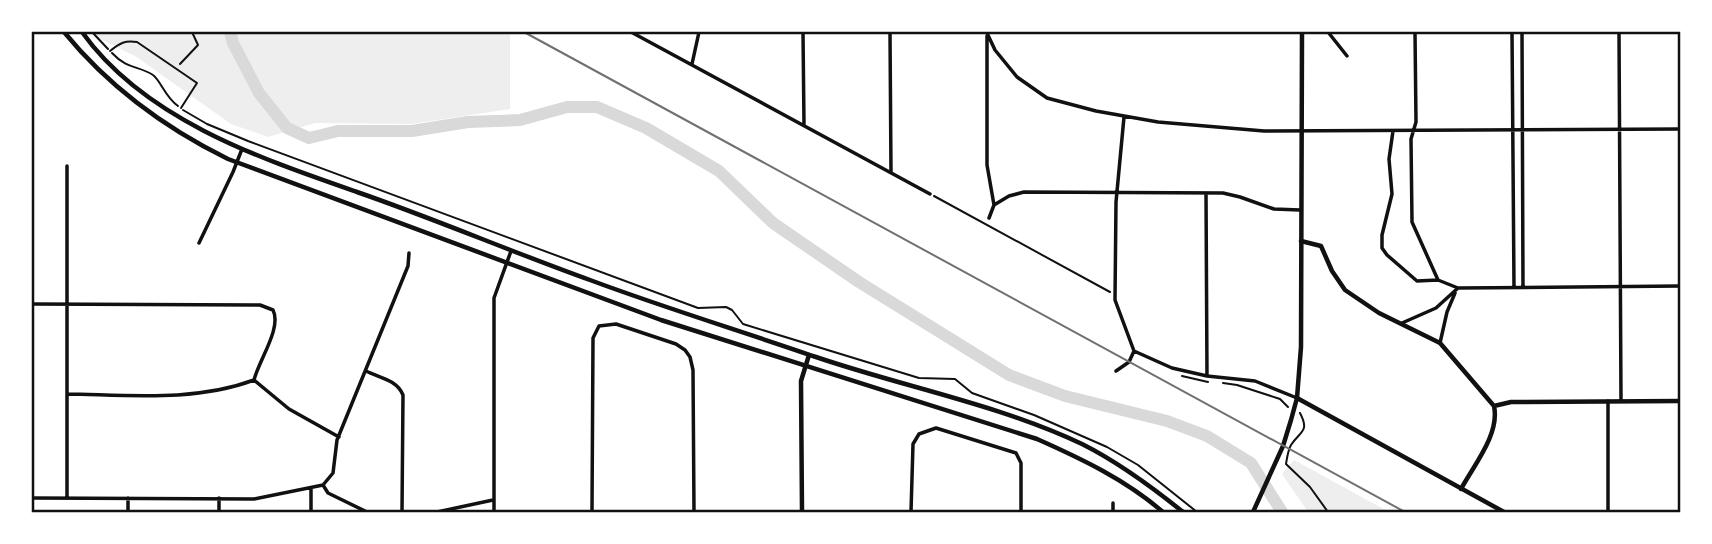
<svg xmlns="http://www.w3.org/2000/svg" width="1712" height="544" font-family="'Roboto Serif',serif">
<style>
.green{fill:#eee}
.lines{fill:none;stroke-linecap:round;stroke-linejoin:round}
.river{stroke:#d9d9d9;stroke-width:12}
.path{stroke:#111;stroke-width:2}
.service{stroke:#111;stroke-width:2}
.minor{stroke:#111;stroke-width:3.5}
.tertiary{stroke:#111;stroke-width:4.5}
.secondary{stroke:#111;stroke-width:4.5}
.rail{stroke:#707070;stroke-width:2}
.neatline{fill:none;stroke:#111;stroke-width:2.5}
</style>
<rect width="100%" height="100%" fill="#fff"/>
<path class="green" d="M 93,32 L 510,32 L 510,109 L 411,124 L 315,123 L 268,137 L 231,124 L 135,56 L 96,37 Z
M 1294,460 L 1389,512 L 1308,512 L 1282,474 Z"/>
<g class="lines">
<path class="river" d="M 230,32 L 233,43 L 259,93 L 287,128 L 309,138 L 338,131 L 412,131 L 468,122 L 520,120 L 567,107 L 597,107 L 646,128 L 719,171 L 773,223 L 859,282 L 1009,375 L 1065,396 L 1167,421 L 1207,436 L 1251,463 L 1282,512"/>
<path class="path" d="M 92,32 L 108,49
M 112,53 C 128,70 137,65 153,75 C 161,81 165,97 178,106
M 180,64 L 198,45 L 192,32
M 183,110 L 207,124 L 248,141 L 698,308 L 726,307 L 732,310 L 743,324 L 919,378 L 955,379 L 972,393 L 1034,415 L 1107,447 L 1138,465 L 1197,512
M 934,196 L 1110,292
M 1182,376 L 1208,382
M 1223,383 L 1237,385 L 1280,399 L 1288,407
M 1300,413 C 1310,432 1300,431 1291,445 C 1288,450 1287,458 1286,464 L 1310,487 L 1328,512"/>
<path class="service" d="M 110,51 C 120,43 125,40 137,42 L 197,83 L 181,108"/>
<path class="minor" d="M 631,32 L 930,194
M 803,32 L 804,125
M 890,32 L 891,173
M 1328,32 L 1347,56
M 1415,32 L 1416,122 L 1411,139 L 1412,222 L 1438,280 L 1458,288 L 1680,286
M 1512,32 L 1514,287
M 1522,32 L 1523,287
M 1619,32 L 1621,401
M 987,33 L 995,50 L 1017,77 L 1047,98 L 1096,111 L 1158,122 L 1264,131 L 1680,129
M 987,36 L 987,165 L 994,205
M 692,64 L 699,32
M 1393,131 L 1389,159 L 1392,194 L 1382,235 L 1382,248 L 1387,255 L 1417,281 L 1438,280
M 1206,193 L 1207,376
M 989,218 L 994,205 L 1009,196 L 1024,192 L 1223,193 L 1240,197 L 1274,209 L 1300,210
M 199,243 L 233,172 L 242,149
M 32,304 L 260,305 L 273,310 C 282,328 259,360 254,380 C 195,402 129,395 67,394
M 1402,323 L 1436,308 L 1458,288
M 1440,343 L 1447,312 L 1455,293
M 1134,351 L 1172,368 L 1207,376 L 1255,381 L 1297,398
M 366,371 C 380,378 397,380 403,395 L 402,512
M 1116,371 L 1129,362 L 1134,351 L 1115,300 L 1116,202 L 1124,117
M 254,380 L 289,409 L 339,437
M 1608,401 L 1608,512
M 323,485 L 328,493 L 367,512
M 67,497 L 67,166
M 32,498 L 254,499 L 323,485 L 333,473 L 337,440 L 408,266 L 409,253
M 219,498 L 219,512
M 128,512 L 128,498
M 311,512 L 311,489
M 437,512 L 493,500
M 494,512 L 494,298 L 511,251
M 592,512 L 593,338 L 599,326 L 616,324 L 676,344 L 685,350 L 690,357 L 693,370 L 694,512
M 911,512 L 913,444 L 919,434 L 936,428 L 1016,453 L 1021,463 L 1021,512
M 1113,512 L 1113,503"/>
<path class="tertiary" d="M 1301,241 L 1321,246 L 1332,271 L 1345,290 L 1379,313 L 1440,343 L 1494,406 C 1500,434 1474,465 1461,489
M 1297,398 L 1504,512
M 1494,406 L 1511,402 L 1680,401
M 802,512 L 801,381 L 809,355"/>
<path class="secondary" d="M 64,32 C 109,87 165,128 228,159 L 661,320 L 1037,439 C 1082,459 1126,480 1163,512
M 82,32 C 144,119 259,158 357,192 C 435,219 512,252 590,280 C 665,308 741,331 816,357 C 904,387 997,404 1082,444 C 1118,462 1152,487 1183,512
M 1253,512 L 1283,446 L 1291,420 L 1297,398 L 1301,347 L 1302,32"/>
<path class="rail" d="M 524,32 L 1405,512"/>
</g>
<rect width="1712" height="544" fill="none" stroke="#ffffff" stroke-width="66"/>
<rect x="33" y="33" width="1646" height="478" class="neatline"/>
</svg>
